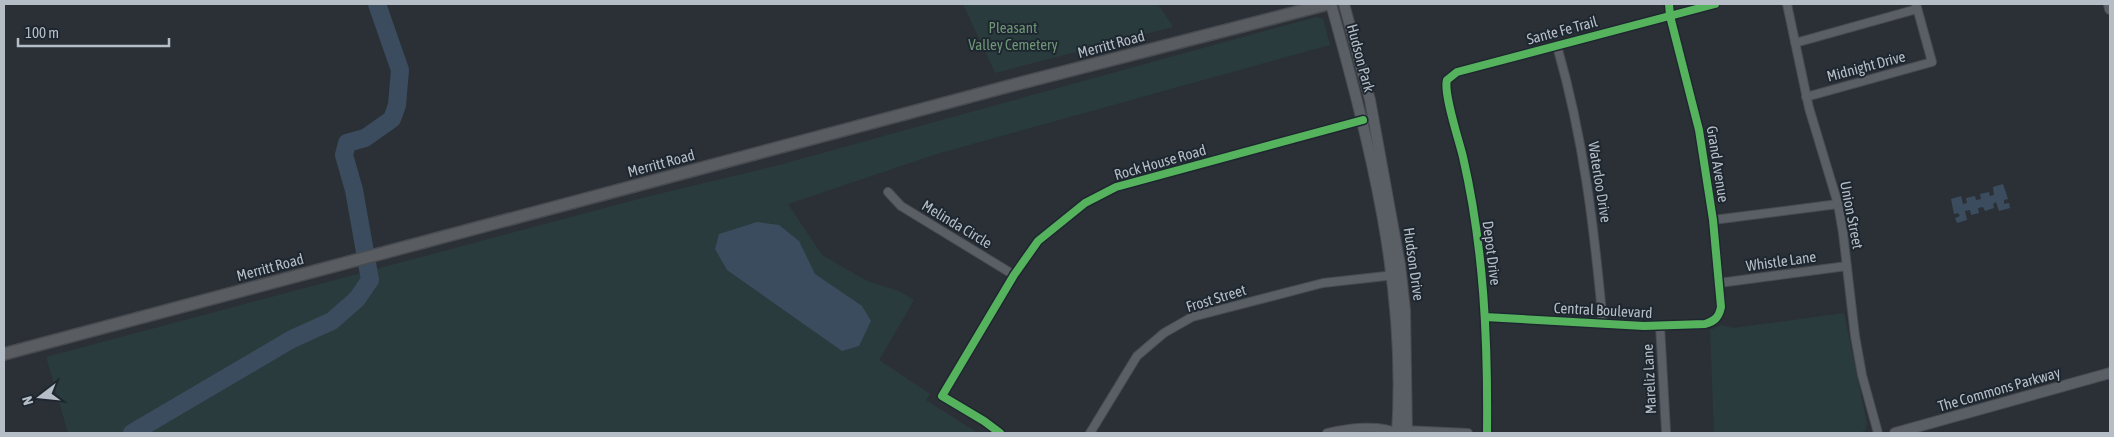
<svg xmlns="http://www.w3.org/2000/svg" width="2114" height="437" font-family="'Asap Condensed',sans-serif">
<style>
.green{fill:#293b3c}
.water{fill:#3b4c5f}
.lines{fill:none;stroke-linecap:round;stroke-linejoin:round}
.river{stroke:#3b4c5f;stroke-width:18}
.minor-casing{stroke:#484c51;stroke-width:10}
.tertiary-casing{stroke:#484c51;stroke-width:12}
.secondary-casing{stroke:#484c51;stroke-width:14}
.minor{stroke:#5a5e65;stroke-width:8}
.tertiary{stroke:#5a5e65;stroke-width:10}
.secondary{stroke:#595d62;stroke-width:11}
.cycleway-casing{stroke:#1e2730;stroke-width:11}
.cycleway{stroke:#56b35d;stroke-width:8}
.labels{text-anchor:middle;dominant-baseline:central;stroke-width:4;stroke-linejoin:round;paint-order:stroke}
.park-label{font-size:15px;fill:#6e9676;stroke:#1e2730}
.street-label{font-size:15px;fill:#b5bdc7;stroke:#1e2730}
</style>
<rect width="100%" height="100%" fill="#2b3036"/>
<path class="green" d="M 963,4 L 1158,4 L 1173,27 L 995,73 Z
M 1316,17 L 1323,19 L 1330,45 L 940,153 L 788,204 L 822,255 L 867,281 L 899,291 L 914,300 L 879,360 L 930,394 L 926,400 L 978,433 L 68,433 L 46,357 L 650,196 L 775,166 Z
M 1844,313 L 1867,424 L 1865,431 L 1858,433 L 1714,433 L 1710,330 L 1721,325 L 1733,328 Z"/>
<path class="water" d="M 2003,184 L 2008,199 L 2004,200 L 2004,204 L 2009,203 L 2010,208 L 1999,211 L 1996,202 L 1993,204 L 1994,208 L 1985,211 L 1983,207 L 1978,208 L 1979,213 L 1971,215 L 1970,210 L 1965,211 L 1967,220 L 1957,223 L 1955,218 L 1960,216 L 1958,213 L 1954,214 L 1951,199 L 1961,196 L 1963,204 L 1967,203 L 1966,198 L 1975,196 L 1976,200 L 1981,199 L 1980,194 L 1989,192 L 1990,196 L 1994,195 L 1993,187 Z
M 757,222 L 779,225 L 799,241 L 815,274 L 862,306 L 871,321 L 859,346 L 842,351 L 727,270 L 715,249 L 719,234 Z"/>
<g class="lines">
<path class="river" d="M 132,433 L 292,339 L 332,321 L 357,299 L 370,280 L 354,190 L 344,155 L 347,143 L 365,138 L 392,119 L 397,105 L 400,70 L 377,4"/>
<defs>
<path id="minor" d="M 1787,4 L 1809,108 L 1838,204 L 1843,233 L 1855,336 L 1862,375 L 1878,433
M 1795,43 L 1917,9
M 1557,46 C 1584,140 1594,227 1603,324
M 1806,97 L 1932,62 L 1916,4
M 888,192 L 901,206 L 1014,275
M 1713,220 L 1838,204
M 1719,283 L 1847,266
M 1485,317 L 1644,326 L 1705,324 C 1715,321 1719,317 1721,307 L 1713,220 L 1699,130 L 1670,16 L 1669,4
M 1660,326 L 1666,431
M 1404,430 L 1468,433
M 1000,433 L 984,421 L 942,396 L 1014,275 L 1038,241 L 1085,203 L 1116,187 L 1363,120
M 1090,433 L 1137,356 L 1164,333 L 1192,317 L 1323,283 L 1395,275
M 1327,433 C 1348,428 1379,424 1398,433
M 1487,433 C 1488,341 1484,248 1463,157 C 1459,140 1443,93 1447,80 L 1457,72 L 1715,4"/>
<path id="tertiary" d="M 1331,4 C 1370,145 1407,285 1397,433
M 1344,4 L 1370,100 L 1400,265 L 1405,310 L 1407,433
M 2109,4 L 2110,9
M 1895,433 L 2110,373"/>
<path id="secondary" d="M 4,354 L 1013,85 L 1328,4"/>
</defs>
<use href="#minor" class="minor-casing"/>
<use href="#tertiary" class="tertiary-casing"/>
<use href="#secondary" class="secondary-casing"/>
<use href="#minor" class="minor"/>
<use href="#tertiary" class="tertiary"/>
<use href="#secondary" class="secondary"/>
<defs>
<path id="cycleway" d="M 1485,317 L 1644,326 L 1705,324 C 1715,321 1719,317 1721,307 L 1713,220 L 1699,130 L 1670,16 L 1669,4
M 1000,433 L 984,421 L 942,396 L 1014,275 L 1038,241 L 1085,203 L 1116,187 L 1363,120
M 1487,433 C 1488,341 1484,248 1463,157 C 1459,140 1443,93 1447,80 L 1457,72 L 1715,4"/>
</defs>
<use href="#cycleway" class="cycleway-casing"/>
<use href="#cycleway" class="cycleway"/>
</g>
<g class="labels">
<g class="park-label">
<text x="1013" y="27">Pleasant<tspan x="1013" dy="17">Valley Cemetery</tspan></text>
</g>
<g class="street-label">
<text transform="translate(1562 30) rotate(-15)">Sante Fe Trail</text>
<text transform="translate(1111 44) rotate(-15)">Merritt Road</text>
<text transform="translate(1361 58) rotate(75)">Hudson Park</text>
<text transform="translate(1866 66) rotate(-15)">Midnight Drive</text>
<text transform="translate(1160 162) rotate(-16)">Rock House Road</text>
<text transform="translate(661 163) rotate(-15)">Merritt Road</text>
<text transform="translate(1718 164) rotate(81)">Grand Avenue</text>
<text transform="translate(1600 182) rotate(81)">Waterloo Drive</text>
<text transform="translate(1852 215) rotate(79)">Union Street</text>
<text transform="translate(957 224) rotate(31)">Melinda Circle</text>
<text transform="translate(1492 253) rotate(83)">Depot Drive</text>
<text transform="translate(1781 261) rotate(-8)">Whistle Lane</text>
<text transform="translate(1414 264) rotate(82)">Hudson Drive</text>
<text transform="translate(270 267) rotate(-15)">Merritt Road</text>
<text transform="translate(1216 298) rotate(-17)">Frost Street</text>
<text transform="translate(1603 310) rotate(3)">Central Boulevard</text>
<text transform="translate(1649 379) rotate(-93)">Mareliz Lane</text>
<text transform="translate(1999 389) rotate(-16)">The Commons Parkway</text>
</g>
</g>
<rect width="2114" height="437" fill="none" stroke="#b5bdc7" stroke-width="10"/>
<g transform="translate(40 397) rotate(254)" stroke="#1e2730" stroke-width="4" paint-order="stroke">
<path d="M0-4L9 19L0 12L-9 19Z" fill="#b5bdc7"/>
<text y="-8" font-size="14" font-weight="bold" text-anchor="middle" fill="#b5bdc7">N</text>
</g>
<path d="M18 38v8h151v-8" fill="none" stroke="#b5bdc7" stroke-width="2.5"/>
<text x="25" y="38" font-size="15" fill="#b5bdc7" stroke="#1e2730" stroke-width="4" paint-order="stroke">100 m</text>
</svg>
